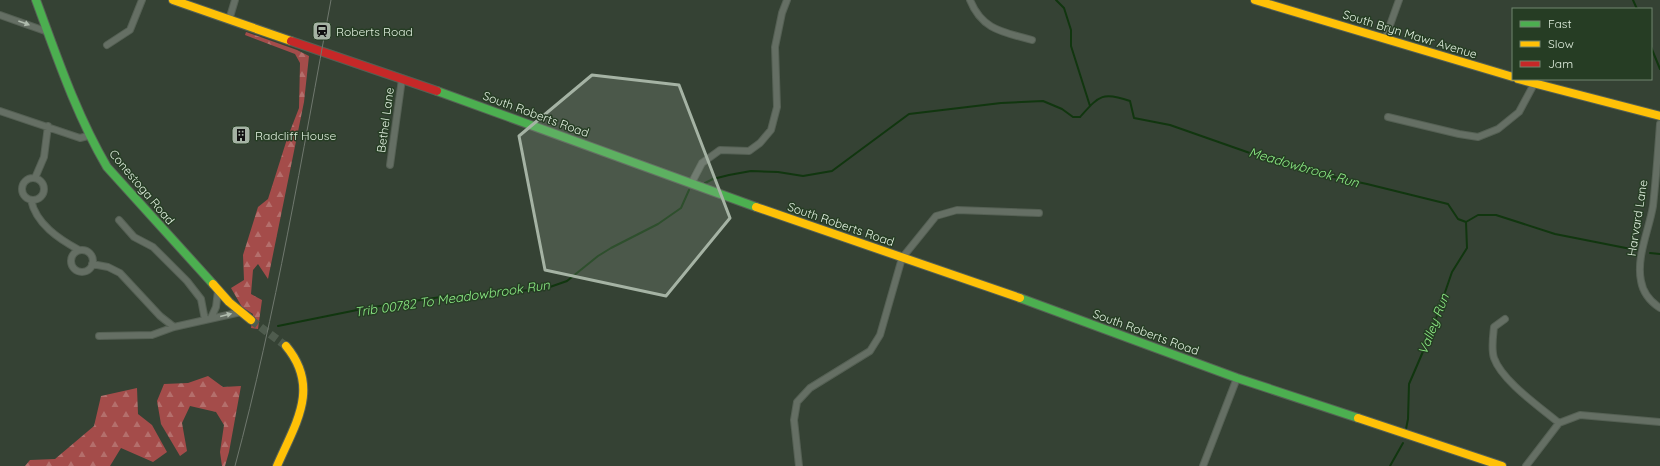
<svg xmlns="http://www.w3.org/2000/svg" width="1660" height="466" font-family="Quicksand,sans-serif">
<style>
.forest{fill:url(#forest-firs)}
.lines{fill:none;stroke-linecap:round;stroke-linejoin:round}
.stream{stroke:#11360f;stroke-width:2}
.secondary-tunnel{stroke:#4f5c4e;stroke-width:8;stroke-dasharray:8 4;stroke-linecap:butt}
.street-casing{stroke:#556054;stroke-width:8}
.fast-casing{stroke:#556054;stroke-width:10}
.slow-casing{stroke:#556054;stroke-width:10}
.jam-casing{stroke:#556054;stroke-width:10}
.street{stroke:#656f64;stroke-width:6}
.fast{stroke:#4caf50;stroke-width:8}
.slow{stroke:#ffc107;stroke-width:8}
.jam{stroke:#c62828;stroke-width:8}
.tram{stroke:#6f786e;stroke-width:1}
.oneway{fill:#b0bcae}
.marked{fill:#a5b3a4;fill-opacity:0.2;stroke:#a5b3a4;stroke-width:3;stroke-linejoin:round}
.labels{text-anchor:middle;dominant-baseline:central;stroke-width:3;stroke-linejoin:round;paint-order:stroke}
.poi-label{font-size:12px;fill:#e2f0e0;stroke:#263d24;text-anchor:start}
.street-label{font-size:12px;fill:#e2f0e0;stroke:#263d24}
.water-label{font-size:13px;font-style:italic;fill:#8eee86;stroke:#263d24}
</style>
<defs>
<pattern id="forest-firs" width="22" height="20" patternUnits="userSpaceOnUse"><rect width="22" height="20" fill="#a44c4a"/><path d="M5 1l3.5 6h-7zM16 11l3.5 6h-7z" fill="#b46f6c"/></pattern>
</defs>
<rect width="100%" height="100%" fill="#354234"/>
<path class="forest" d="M 246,32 L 297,50 L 309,56 L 304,102 L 268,279 L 258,264 L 253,270 L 251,294 L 262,300 L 258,329 L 251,328 L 253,314 L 242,307 L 231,288 L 244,280 L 243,255 L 258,207 L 268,199 L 287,139 L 299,108 L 300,63 L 295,54 L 245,35 Z
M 208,376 L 223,387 L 241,386 L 229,452 L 225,466 L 222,466 L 220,452 L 224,425 L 216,412 L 190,406 L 182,423 L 187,451 L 180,456 L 161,424 L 157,401 L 164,384 L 188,383 Z
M 137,388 L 138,414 L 152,425 L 167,452 L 153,462 L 121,448 L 110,466 L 25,466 L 30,460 L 55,459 L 94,426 L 101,396 Z"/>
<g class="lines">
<path class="stream" d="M 1056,0 L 1064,8 L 1071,30 L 1071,46 L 1090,106
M 1633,0 L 1637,9
M 1651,47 L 1660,69
M 705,183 L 713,179 L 729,175 L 751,171 L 778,172 L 803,176 L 832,171 L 909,114 L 1001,103 L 1043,101 L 1062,109 L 1073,117 L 1080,117 C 1099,96 1102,91 1130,101 L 1134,118 L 1170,125 L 1267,159 L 1315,173 L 1367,184 L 1448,204 L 1458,219 L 1466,222 L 1478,215 L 1496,215 L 1555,234 L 1636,250
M 1650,253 L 1660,254
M 278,326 L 367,308 L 441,297 L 531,290 L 547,288 L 567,281 L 598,256 L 611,248 L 658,224 L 681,208 L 689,190
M 1406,429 L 1408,419 L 1409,384 L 1431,333 L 1452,272 L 1467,248 L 1466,222
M 1390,466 L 1403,443"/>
<path class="secondary-tunnel" d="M 251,320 L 286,346"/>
<defs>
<path id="street" d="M 970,0 C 982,30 1003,32 1032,40
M 0,15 L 48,32
M 229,20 L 235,0
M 1385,39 L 1399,0
M 107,45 L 130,30 L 142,0
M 0,111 L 80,138 L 88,136
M 1388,117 L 1459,134 L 1478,137 L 1498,129 L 1519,112 L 1534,84
M 1660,124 C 1658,151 1656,179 1653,206 C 1649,230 1636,257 1641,281 C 1643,293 1651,302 1660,308
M 390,165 L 402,79
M 35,178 L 44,157 L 48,126
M22 189a11 11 0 1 1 22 0a11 11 0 1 1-22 0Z
M 691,184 L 702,163 L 720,150 L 749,151 L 760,143 L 771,130 L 777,107 L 775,47 L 782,13 L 787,0
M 31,200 C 36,224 59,239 79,250
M 119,220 L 134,237 L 153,247 L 187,281 L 201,299 L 205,320
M71 261a11 11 0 1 1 22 0a11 11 0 1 1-22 0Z
M 92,264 L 108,267 L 120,273 L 160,316 L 174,327
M 211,318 L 216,307 L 218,291
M 1505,319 L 1494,327 C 1493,336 1491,349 1494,358 C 1502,381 1540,407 1559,423
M 99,336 L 152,335 L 174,327 L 241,312
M 799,466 L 794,420 L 797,402 L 810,388 L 870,351 L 880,335 L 902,258 L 936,216 L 957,210 L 1039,213
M 1203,466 L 1237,378
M 1526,466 L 1559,423 L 1580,415 L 1660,422"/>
<path id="fast" d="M 36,0 C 57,57 76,114 107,167 L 213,284
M 437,91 L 756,207
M 1020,298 L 1237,378 L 1358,418"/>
<path id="slow" d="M 173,0 L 291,41
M 1255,0 L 1513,77
M 1518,79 L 1660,116
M 756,207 L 1020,298
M 213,284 L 229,302 L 251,320
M 1358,418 L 1502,466
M 277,466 C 295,424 321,388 286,346"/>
<path id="jam" d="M 291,41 L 437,91"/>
</defs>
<use href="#street" class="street-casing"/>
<use href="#fast" class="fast-casing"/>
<use href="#slow" class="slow-casing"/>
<use href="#jam" class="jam-casing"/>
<use href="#street" class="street"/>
<use href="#fast" class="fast"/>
<use href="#slow" class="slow"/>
<use href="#jam" class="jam"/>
<path class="tram" d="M 235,466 C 276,313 302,156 331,0"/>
</g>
<defs><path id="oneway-solid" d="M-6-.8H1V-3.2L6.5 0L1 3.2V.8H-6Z"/></defs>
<g class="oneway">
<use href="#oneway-solid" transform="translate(24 23) rotate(20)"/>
<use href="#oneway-solid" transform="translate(226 315) rotate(-14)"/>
</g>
<path class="marked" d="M 592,75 L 679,85 L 730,218 L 666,296 L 545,270 L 519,136 Z"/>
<defs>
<symbol id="station-square" viewBox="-11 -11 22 22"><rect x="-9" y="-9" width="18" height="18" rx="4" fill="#a5b3a4" stroke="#263d24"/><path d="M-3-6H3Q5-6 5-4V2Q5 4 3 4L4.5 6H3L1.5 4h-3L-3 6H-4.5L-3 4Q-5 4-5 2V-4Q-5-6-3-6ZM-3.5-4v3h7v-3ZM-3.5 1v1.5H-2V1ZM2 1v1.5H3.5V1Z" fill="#111"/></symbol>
<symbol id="building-square" viewBox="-11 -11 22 22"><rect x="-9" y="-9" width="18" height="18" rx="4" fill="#a5b3a4" stroke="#263d24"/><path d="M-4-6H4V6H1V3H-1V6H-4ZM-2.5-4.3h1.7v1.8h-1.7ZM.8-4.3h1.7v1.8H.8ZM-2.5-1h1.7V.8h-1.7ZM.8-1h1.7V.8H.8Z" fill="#111"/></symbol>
</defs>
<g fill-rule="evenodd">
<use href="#station-square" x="311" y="20" width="22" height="22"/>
<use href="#building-square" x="230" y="124" width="22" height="22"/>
</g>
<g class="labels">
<g class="poi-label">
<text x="336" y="31">Roberts Road</text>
<text x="255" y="135">Radcliff House</text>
</g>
<g class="street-label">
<text transform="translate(1410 34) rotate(17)">South Bryn Mawr Avenue</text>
<text transform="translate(536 114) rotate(20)">South Roberts Road</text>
<text transform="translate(385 120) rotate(-82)">Bethel Lane</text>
<text transform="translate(142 187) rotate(50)">Conestoga Road</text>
<text transform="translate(1637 218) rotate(-81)">Harvard Lane</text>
<text transform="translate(841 224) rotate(19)">South Roberts Road</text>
<text transform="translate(1146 332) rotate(20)">South Roberts Road</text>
</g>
<g class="water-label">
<text transform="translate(1304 167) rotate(16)">Meadowbrook Run</text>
<text transform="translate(452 298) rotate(-8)">Trib 00782 To Meadowbrook Run</text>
<text transform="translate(1433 324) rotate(-69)">Valley Run</text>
</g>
</g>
<rect x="1512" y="8" width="140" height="72" fill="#263d24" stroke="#71856f"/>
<rect x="1520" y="21" width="20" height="6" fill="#4caf50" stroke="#71856f"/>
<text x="1548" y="28" font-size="12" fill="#e2f0e0">Fast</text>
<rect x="1520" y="41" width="20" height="6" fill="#ffc107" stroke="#71856f"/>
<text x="1548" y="48" font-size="12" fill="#e2f0e0">Slow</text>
<rect x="1520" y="61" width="20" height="6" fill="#c62828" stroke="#71856f"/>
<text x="1548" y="68" font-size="12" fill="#e2f0e0">Jam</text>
</svg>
